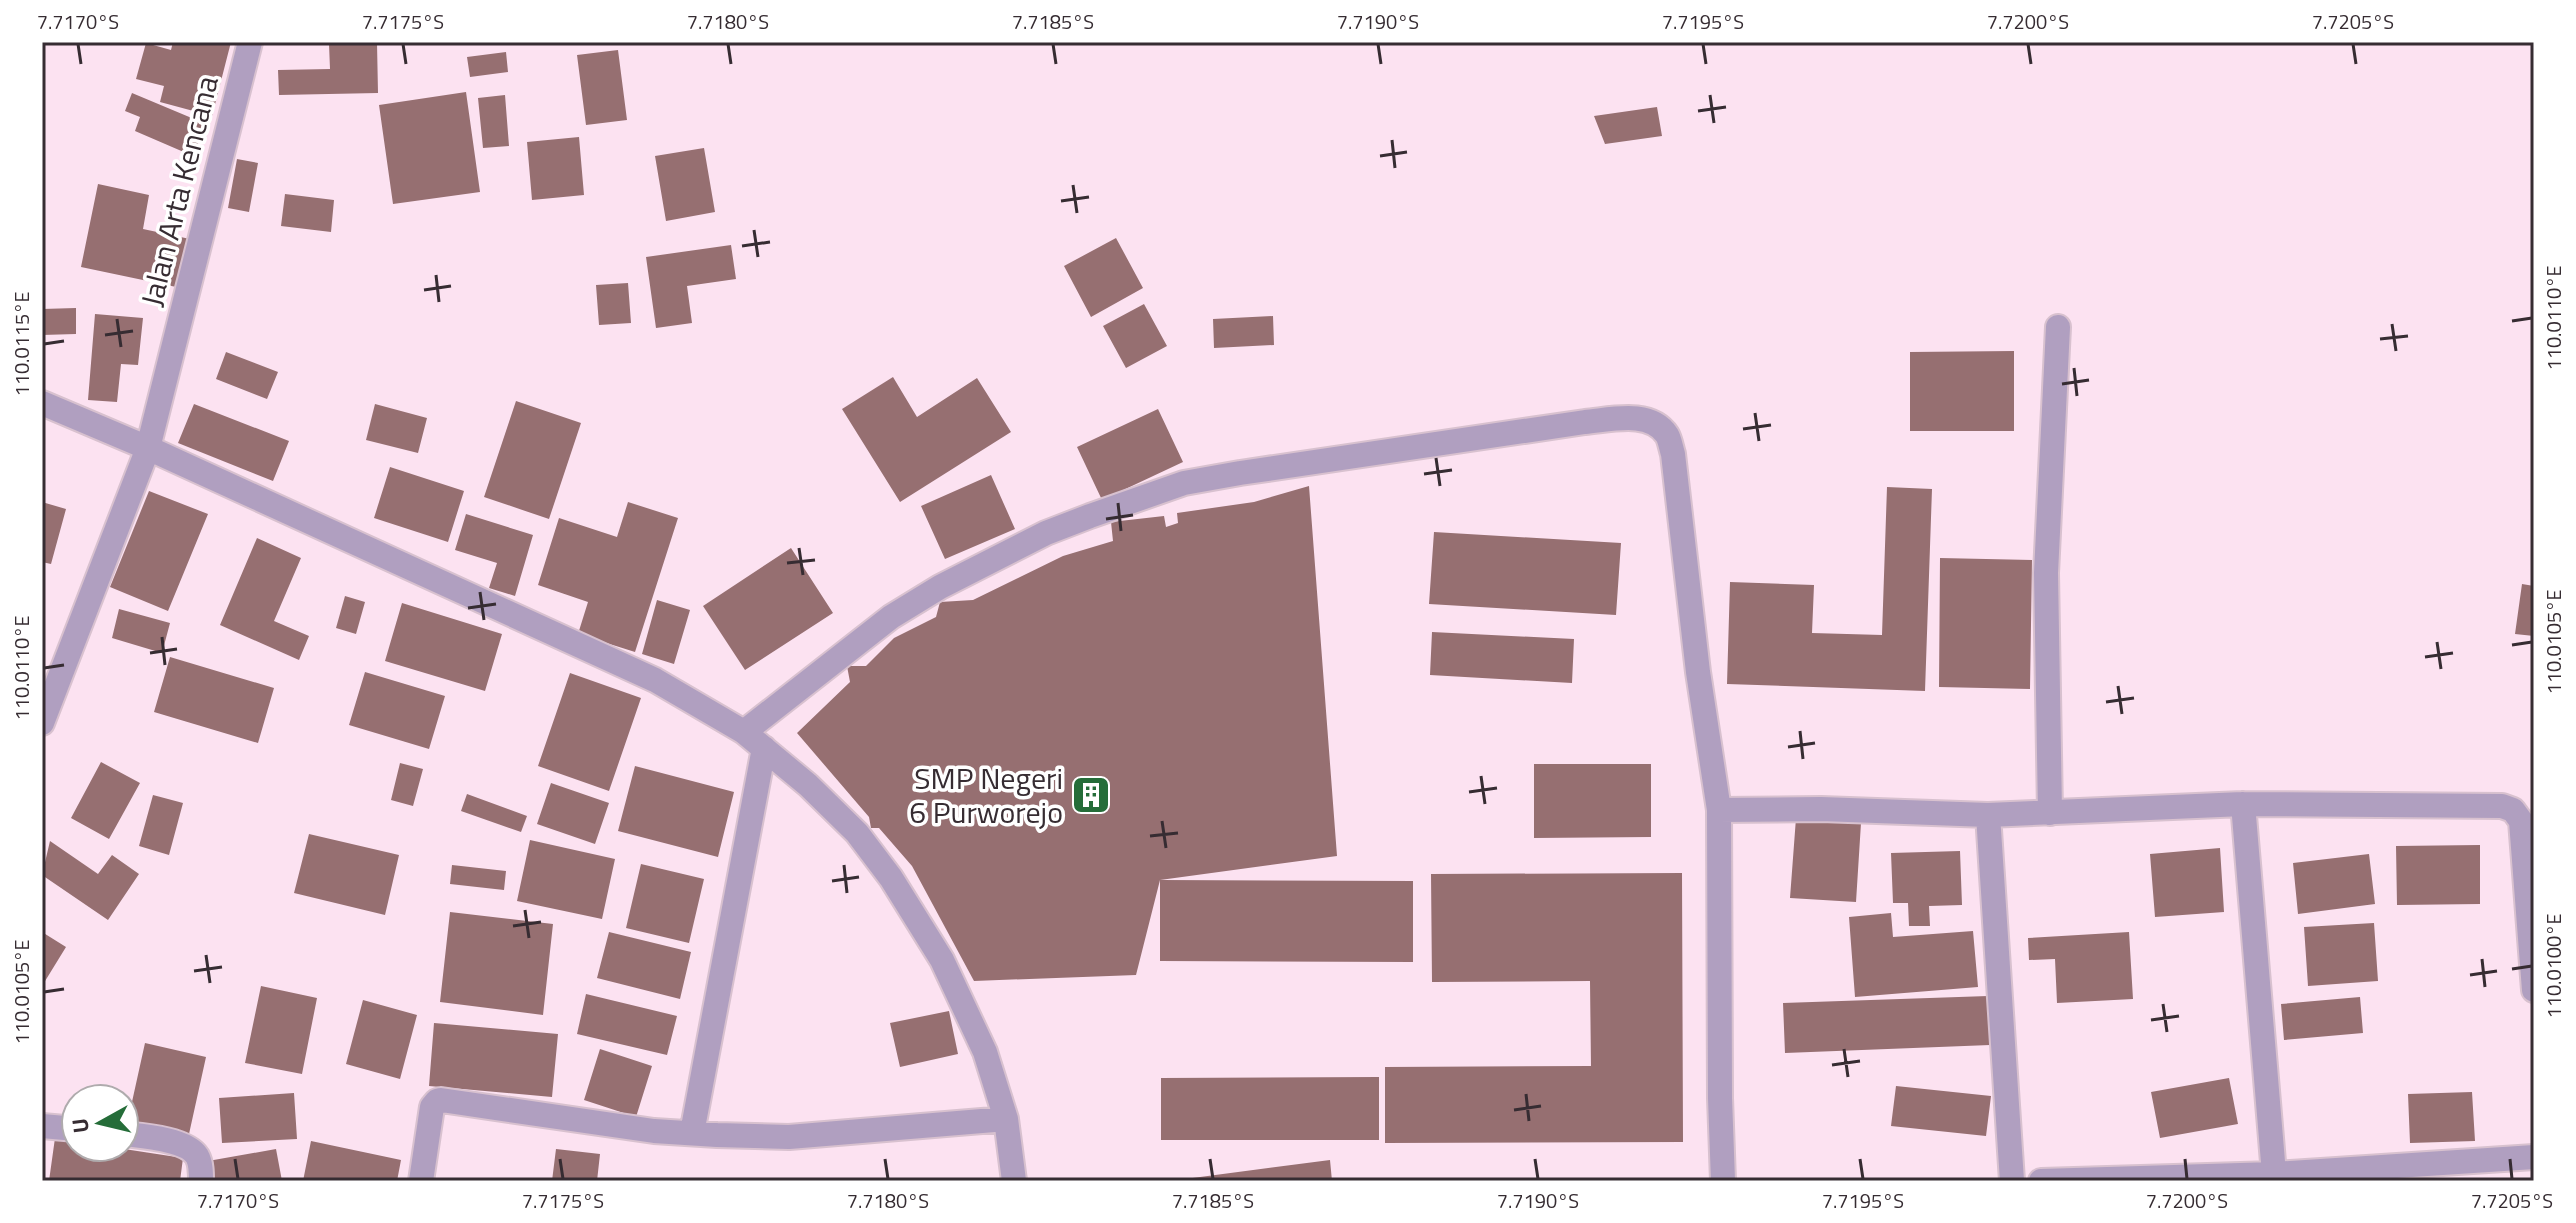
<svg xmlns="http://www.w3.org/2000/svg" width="2576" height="1223" font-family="'Titillium Web',sans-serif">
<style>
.building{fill:#966f71}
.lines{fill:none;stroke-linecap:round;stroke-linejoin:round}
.minor-casing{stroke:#d8c1cf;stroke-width:28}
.minor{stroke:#b09fc0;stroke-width:24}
.ticks{fill:none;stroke:#362c32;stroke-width:3}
.labels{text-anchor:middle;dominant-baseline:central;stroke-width:7;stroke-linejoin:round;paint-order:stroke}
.street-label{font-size:30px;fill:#362c32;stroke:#fff}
.poi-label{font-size:30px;fill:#362c32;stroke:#fff;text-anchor:end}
.neatline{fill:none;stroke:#362c32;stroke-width:3}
.ticks-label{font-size:20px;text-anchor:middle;fill:#362c32}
</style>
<rect width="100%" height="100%" fill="#fce2f1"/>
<path class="building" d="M 173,42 L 231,42 L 212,116 L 160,102 L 164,86 L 136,79 L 146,43 L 171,50 Z
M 377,43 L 378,93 L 279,95 L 278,70 L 330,69 L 329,44 Z
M 618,50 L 627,120 L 586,125 L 577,55 Z
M 506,52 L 508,72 L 470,77 L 467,57 Z
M 466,92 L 480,192 L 393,204 L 379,105 Z
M 132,93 L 206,124 L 193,156 L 135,131 L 140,117 L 125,111 Z
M 505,95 L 509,146 L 483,148 L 478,98 Z
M 1657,107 L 1662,136 L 1605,144 L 1594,116 Z
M 579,137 L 584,195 L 532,200 L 527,142 Z
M 704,148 L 715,212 L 666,221 L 655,156 Z
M 237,159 L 258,163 L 249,212 L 228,208 Z
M 98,184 L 149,195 L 143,229 L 190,239 L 181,288 L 81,267 Z
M 285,194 L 334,200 L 331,232 L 281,226 Z
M 1116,238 L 1143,288 L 1091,317 L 1064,266 Z
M 731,245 L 736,279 L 687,286 L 692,323 L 656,328 L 646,257 Z
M 628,283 L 631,323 L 599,325 L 596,285 Z
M 1144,304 L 1167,346 L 1126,368 L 1103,326 Z
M 76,308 L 76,334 L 42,335 L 42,309 Z
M 95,314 L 143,318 L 138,365 L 121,364 L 117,402 L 88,400 Z
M 1273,316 L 1274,345 L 1214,348 L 1213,319 Z
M 2014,351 L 2014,431 L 1910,431 L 1910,352 Z
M 226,352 L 278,372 L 267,399 L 216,379 Z
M 893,377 L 917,417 L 977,378 L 1011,432 L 900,502 L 842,409 Z
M 516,401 L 581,423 L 549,519 L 484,497 Z
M 194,404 L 289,441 L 273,481 L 178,443 Z
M 375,404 L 427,418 L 418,453 L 366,440 Z
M 1158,409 L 1183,462 L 1102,500 L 1077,447 Z
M 390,467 L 464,491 L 448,542 L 374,518 Z
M 991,475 L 1015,529 L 945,559 L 921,506 Z
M 1309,486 L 1337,856 L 1160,880 L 1413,881 L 1413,962 L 1160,961 L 1160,880 L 1136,975 L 974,981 L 912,866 L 879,828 L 871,828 L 869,817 L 797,733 L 850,682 L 847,666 L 866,666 L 894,638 L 936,617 L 940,602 L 973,600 L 1063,556 L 1113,541 L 1111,522 L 1164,516 L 1166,527 L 1178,523 L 1177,513 L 1254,502 Z
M 1887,487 L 1932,489 L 1925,691 L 1727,684 L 1730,582 L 1814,585 L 1812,633 L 1882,635 Z
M 149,491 L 208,514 L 168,611 L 110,587 Z
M 42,502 L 66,509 L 51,564 L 42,562 Z
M 628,502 L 678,518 L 635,652 L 578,634 L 588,602 L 538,585 L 559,518 L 617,537 Z
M 466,514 L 533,535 L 515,596 L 489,588 L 497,563 L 455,550 Z
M 1434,532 L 1621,543 L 1616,615 L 1429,604 Z
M 257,538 L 301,558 L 274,621 L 309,636 L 299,660 L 220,625 Z
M 791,548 L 833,613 L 745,670 L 703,606 Z
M 1940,558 L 2032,560 L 2030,689 L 1939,687 Z
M 2522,584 L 2534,586 L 2534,636 L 2515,634 Z
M 345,596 L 365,602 L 356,634 L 336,628 Z
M 657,600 L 690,610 L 674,664 L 642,654 Z
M 402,603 L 502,634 L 485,691 L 385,661 Z
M 119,609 L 170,623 L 162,653 L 112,638 Z
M 1432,632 L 1574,639 L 1572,683 L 1430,675 Z
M 170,657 L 274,688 L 258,743 L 154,712 Z
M 365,672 L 445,696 L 429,749 L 349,725 Z
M 570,673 L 641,698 L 609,791 L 538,766 Z
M 101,762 L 140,783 L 109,839 L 71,818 Z
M 400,763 L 423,769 L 413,806 L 391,800 Z
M 1534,764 L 1651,764 L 1651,837 L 1534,838 Z
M 635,766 L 734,792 L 718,857 L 618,831 Z
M 551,783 L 609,803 L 595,844 L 537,824 Z
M 467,794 L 527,816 L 521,832 L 461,811 Z
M 153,795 L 183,803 L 169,855 L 139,846 Z
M 1796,818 L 1861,823 L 1856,902 L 1790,898 Z
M 309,834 L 399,855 L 385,915 L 294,893 Z
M 530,840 L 615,859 L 602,919 L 517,901 Z
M 50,841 L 98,874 L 112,855 L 139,874 L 108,920 L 42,875 Z
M 2480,845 L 2480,904 L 2397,905 L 2396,846 Z
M 2220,848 L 2224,912 L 2155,917 L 2150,854 Z
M 1960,851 L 1962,905 L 1929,906 L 1930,926 L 1909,926 L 1908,903 L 1893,903 L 1891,853 Z
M 2369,854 L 2375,904 L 2298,914 L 2293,863 Z
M 641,864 L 704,879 L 689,943 L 626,928 Z
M 452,865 L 506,871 L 504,890 L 450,884 Z
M 1682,873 L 1683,1142 L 1385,1143 L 1385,1067 L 1591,1066 L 1590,981 L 1432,982 L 1431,874 Z
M 450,912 L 553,924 L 543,1015 L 440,1002 Z
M 1891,913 L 1893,937 L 1973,931 L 1978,987 L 1855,997 L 1849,917 Z
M 2374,923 L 2378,981 L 2308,986 L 2304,927 Z
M 42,932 L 66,947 L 42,986 Z
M 609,932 L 691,952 L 680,999 L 597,978 Z
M 2129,932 L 2133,999 L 2057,1003 L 2055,959 L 2029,960 L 2028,938 Z
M 261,986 L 317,998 L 302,1074 L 245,1063 Z
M 586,994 L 677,1016 L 667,1055 L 577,1034 Z
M 1988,996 L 1990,1045 L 1785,1053 L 1783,1003 Z
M 2360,997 L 2363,1033 L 2284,1040 L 2281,1004 Z
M 363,1000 L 417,1015 L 400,1079 L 346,1064 Z
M 949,1011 L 958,1054 L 900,1067 L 890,1023 Z
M 434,1023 L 558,1034 L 552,1097 L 429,1086 Z
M 145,1043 L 206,1057 L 189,1134 L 128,1120 Z
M 600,1049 L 652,1066 L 636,1117 L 584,1100 Z
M 1379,1077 L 1379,1140 L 1161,1140 L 1161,1078 Z
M 2229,1078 L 2238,1124 L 2160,1138 L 2151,1092 Z
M 1896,1086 L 1991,1096 L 1986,1136 L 1891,1126 Z
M 2472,1092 L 2475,1141 L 2410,1143 L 2408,1094 Z
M 294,1093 L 297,1139 L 222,1143 L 219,1098 Z
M 55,1138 L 76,1142 L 76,1147 L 111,1147 L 183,1158 L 180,1181 L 49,1181 Z
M 311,1141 L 401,1160 L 397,1181 L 303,1181 Z
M 276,1149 L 282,1181 L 211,1181 L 208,1161 Z
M 556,1149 L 600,1154 L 597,1181 L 552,1181 Z
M 1330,1160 L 1332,1181 L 1185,1181 L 1185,1179 Z"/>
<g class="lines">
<defs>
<path id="minor" d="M 42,403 L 148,448 L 655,680 L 744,732 L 808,785 L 857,833 L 891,878 L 942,960 L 985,1052 L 1006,1119 L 1014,1181
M 42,723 L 148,448 L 250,42
M 744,732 L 891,617 L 940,587 L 1046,533 L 1090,516 L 1184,483 L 1240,473 L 1585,422 C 1610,420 1650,409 1667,435 C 1670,440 1671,448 1673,454 L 1698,672 L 1719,810 L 1720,1098 L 1723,1181
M 2243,804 L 2274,1174
M 1719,810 L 1821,809 L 1988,815 L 2243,804 L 2502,806 L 2513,810 L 2521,821 L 2534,990
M 2050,813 L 2046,573 L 2058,327
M 1988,815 L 2012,1181
M 42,1126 L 76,1129
M 692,1133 L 764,748
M 124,1134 C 142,1136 186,1139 197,1156 C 201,1163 201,1173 201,1181
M 421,1181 L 432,1107 L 437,1101 L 441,1100 L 654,1131 L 717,1135 L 789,1137 L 1006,1119
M 2041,1181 L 2274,1174 L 2534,1157"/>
</defs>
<use href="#minor" class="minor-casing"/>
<use href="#minor" class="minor"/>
</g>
<path class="ticks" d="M 78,44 L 81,64M 403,44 L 406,64M 728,44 L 731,64M 1053,44 L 1056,64M 1378,44 L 1381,64M 1703,44 L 1706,64M 2028,44 L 2031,64M 2353,44 L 2356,64M 1710,95 L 1714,123M 1698,111 L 1726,107M 1392,140 L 1395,168M 1380,156 L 1407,152M 1073,185 L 1077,213M 1061,201 L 1089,197M 754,230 L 758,257M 742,246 L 770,242M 436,275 L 439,302M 424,290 L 451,286M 117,319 L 121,347M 2512,321 L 2532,318M 2392,324 L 2396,351M 105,335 L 133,331M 2380,339 L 2408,336M 44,344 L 64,341M 2074,368 L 2077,396M 2062,384 L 2089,380M 1755,413 L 1759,441M 1743,429 L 1771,425M 1436,458 L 1440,486M 1424,474 L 1452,470M 1118,503 L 1121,531M 1106,519 L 1133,515M 799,548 L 803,575M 787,563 L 815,560M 480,592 L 484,620M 468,608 L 496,604M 162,637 L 165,665M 2437,642 L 2441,669M 2512,645 L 2532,642M 150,653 L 177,649M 2425,657 L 2453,653M 44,668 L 64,665M 2118,686 L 2122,714M 2106,702 L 2134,698M 1800,731 L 1803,759M 1788,747 L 1815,743M 1481,776 L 1485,804M 1469,792 L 1497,788M 1162,821 L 1166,848M 1150,836 L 1178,833M 844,865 L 847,893M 832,881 L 859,877M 525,910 L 529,938M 513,926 L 541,922M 206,955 L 210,983M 2482,959 L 2485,987M 2512,969 L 2532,966M 194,971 L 222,967M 2470,975 L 2497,971M 44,992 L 64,989M 2163,1004 L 2167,1032M 2151,1020 L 2179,1016M 1844,1049 L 1848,1077M 1832,1065 L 1860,1061M 1526,1094 L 1529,1121M 1514,1110 L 1541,1106M 235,1159 L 238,1179M 560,1159 L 563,1179M 885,1159 L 888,1179M 1210,1159 L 1213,1179M 1535,1159 L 1538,1179M 1860,1159 L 1863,1179M 2185,1159 L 2187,1179M 2510,1159 L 2512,1179"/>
<defs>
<symbol id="building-square" viewBox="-11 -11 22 22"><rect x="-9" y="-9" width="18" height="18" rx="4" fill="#256d39" stroke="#fff"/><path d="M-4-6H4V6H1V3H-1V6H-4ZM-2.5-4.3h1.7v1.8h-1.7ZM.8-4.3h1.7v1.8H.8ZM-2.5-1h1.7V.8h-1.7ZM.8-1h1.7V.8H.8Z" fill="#fff"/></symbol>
</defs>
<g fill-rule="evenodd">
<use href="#building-square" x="1069" y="773" width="44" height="44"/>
</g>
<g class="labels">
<g class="street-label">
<text transform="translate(179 191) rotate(-76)">Jalan Arta Kencana</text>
</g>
<g class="poi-label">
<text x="1063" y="778">SMP Negeri<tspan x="1063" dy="34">6 Purworejo</tspan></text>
</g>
</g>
<rect width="2576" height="1223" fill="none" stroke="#ffffff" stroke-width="88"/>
<g transform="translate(100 1123) rotate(262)"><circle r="38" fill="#ffffff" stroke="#afabad" stroke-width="2"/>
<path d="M0-6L14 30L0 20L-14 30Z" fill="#256d39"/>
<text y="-12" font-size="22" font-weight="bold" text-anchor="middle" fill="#362c32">U</text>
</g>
<rect x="44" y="44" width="2488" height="1135" class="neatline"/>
<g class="ticks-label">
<text x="78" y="29">7.7170°S</text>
<text x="403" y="29">7.7175°S</text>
<text x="728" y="29">7.7180°S</text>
<text x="1053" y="29">7.7185°S</text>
<text x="1378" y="29">7.7190°S</text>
<text x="1703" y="29">7.7195°S</text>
<text x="2028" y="29">7.7200°S</text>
<text x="2353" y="29">7.7205°S</text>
<text transform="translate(2554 318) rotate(-90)" y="7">110.0110°E</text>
<text transform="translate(22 344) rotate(-90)" y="7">110.0115°E</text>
<text transform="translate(2554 642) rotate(-90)" y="7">110.0105°E</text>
<text transform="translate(22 668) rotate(-90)" y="7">110.0110°E</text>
<text transform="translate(2554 966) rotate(-90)" y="7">110.0100°E</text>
<text transform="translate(22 992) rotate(-90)" y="7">110.0105°E</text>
<text x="238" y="1208">7.7170°S</text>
<text x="563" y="1208">7.7175°S</text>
<text x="888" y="1208">7.7180°S</text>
<text x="1213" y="1208">7.7185°S</text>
<text x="1538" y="1208">7.7190°S</text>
<text x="1863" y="1208">7.7195°S</text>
<text x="2187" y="1208">7.7200°S</text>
<text x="2512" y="1208">7.7205°S</text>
</g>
</svg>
